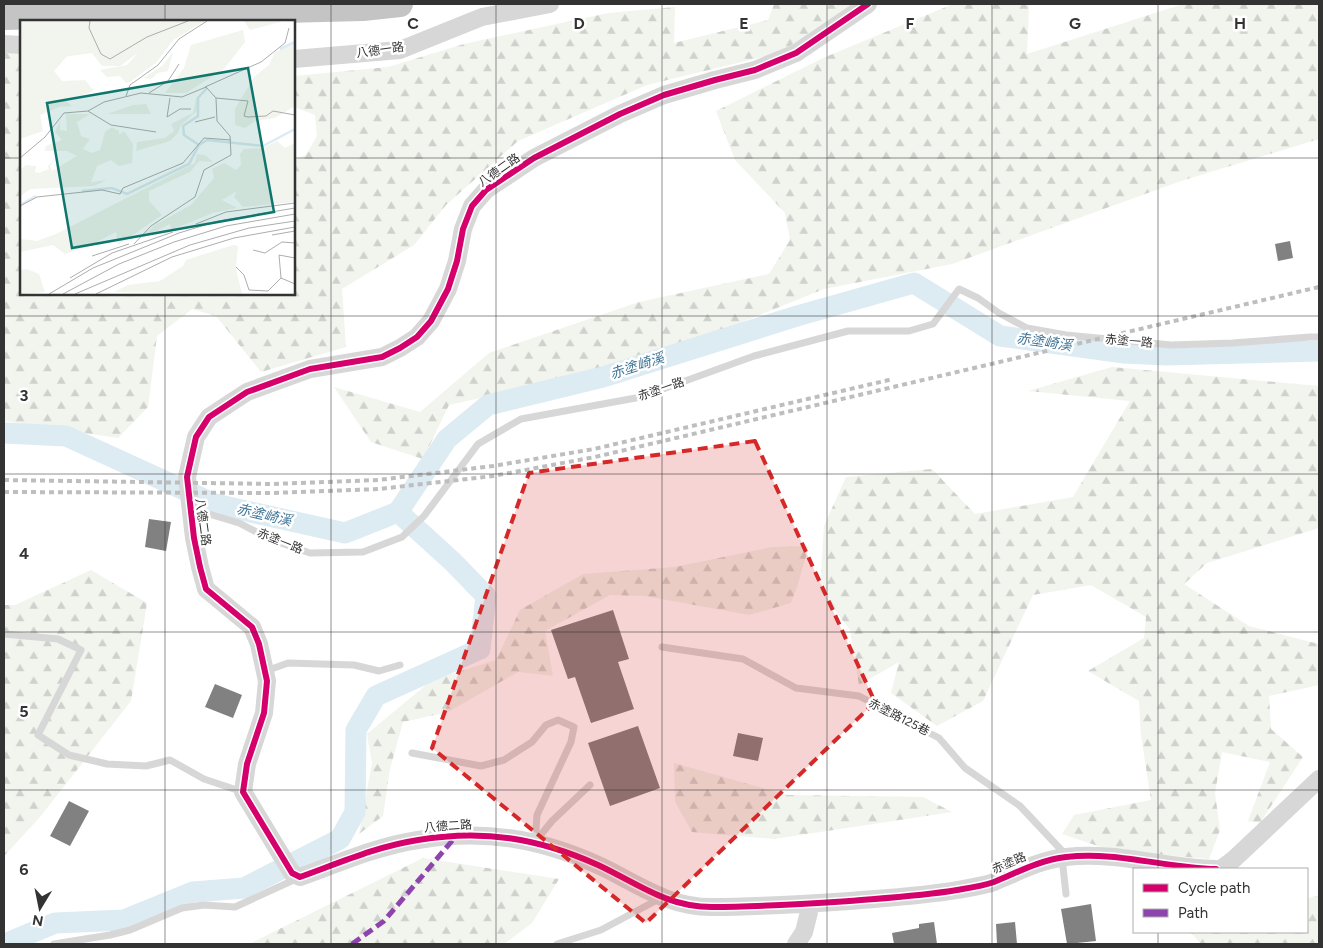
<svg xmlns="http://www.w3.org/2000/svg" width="1323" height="948" font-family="Figtree,'Noto Sans TC',sans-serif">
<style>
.forest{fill:url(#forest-firs)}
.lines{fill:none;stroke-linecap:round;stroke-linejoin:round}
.river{stroke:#ddebf3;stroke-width:21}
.building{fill:#818181}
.service{stroke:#d7d7d7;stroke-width:7}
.tertiary{stroke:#d7d7d7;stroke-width:18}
.motorway{stroke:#c4c4c4;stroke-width:26}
.rail{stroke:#bebebe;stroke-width:4;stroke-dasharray:5 4;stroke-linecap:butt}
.quiet{stroke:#8e44ad;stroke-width:5;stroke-dasharray:10 5;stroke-linecap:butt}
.cycleway-casing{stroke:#fff;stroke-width:9}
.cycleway{stroke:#d6006c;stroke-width:6}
.marked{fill:#d62828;fill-opacity:0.2;stroke:#d62828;stroke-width:4;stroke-dasharray:10 6;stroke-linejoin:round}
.grid{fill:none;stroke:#333;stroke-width:1;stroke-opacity:0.55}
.labels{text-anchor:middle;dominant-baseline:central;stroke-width:5;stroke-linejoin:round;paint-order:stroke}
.street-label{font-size:12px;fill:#333;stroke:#fff}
.water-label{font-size:14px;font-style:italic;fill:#3f7597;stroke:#fff}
.inset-river{fill:none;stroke:#ddebf3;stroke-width:2.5}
.inset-road{fill:none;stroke:#adadad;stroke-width:1}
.view{fill:#0f766e;fill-opacity:0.15;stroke:#0f766e;stroke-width:2.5}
.inset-edge{fill:none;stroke:#333;stroke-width:2.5}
.grid-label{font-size:16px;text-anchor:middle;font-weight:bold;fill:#333;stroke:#fff;stroke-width:5;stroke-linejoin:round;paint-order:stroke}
</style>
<defs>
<pattern id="forest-firs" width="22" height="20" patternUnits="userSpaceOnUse" patternTransform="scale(1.25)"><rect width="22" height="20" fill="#f1f5ed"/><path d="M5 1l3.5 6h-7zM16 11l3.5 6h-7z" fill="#cfd2cc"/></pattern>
</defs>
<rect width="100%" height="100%" fill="#fff"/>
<path class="forest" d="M 774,4 L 852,4 L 790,46 L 770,55 L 647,85 L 518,141 L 446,205 L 414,245 L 342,289 L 346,347 L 261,372 L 216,316 L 192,309 L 157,336 L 148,407 L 118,438 L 4,421 L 4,53 L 21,54 L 21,294 L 294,294 L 294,160 L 306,155 L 317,136 L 315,115 L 294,107 L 294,76 L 388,67 L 464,44 L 608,13 L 675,7 L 674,43 L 768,20 Z
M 953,4 L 1029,4 L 1027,54 L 1183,4 L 1319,4 L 1319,139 L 1181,181 L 952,264 L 824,289 L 640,363 L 449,405 L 423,459 L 371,442 L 334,387 L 420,412 L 489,353 L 639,302 L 769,274 L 790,240 L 785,213 L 735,160 L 716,111 L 823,58 Z
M 1112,367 L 1319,386 L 1319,528 L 1207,563 L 1184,584 L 1249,626 L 1319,644 L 1319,685 L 1269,696 L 1271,729 L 1303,757 L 1260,823 L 1248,821 L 1270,762 L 1222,752 L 1215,793 L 1220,830 L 1209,859 L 1110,850 L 1062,834 L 1074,815 L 1151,800 L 1141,735 L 1139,701 L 1088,671 L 1144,638 L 1146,617 L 1091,585 L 1033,595 L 983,701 L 937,726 L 891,693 L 899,662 L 859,685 L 850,630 L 820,591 L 824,526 L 846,477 L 932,469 L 975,514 L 1073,497 L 1130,401 L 1028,391 Z
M 809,546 L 797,587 L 791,603 L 749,615 L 645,596 L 610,595 L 545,631 L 553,676 L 518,672 L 448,712 L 403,722 L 390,769 L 383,816 L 359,834 L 372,763 L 367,734 L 432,680 L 496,660 L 520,610 L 583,574 L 675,567 L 772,547 Z
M 91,570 L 147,603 L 131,701 L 40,817 L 4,856 L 4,605 L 15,605 Z
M 674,763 L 787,795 L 923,797 L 952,812 L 774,839 L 692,832 L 675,802 Z
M 423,858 L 559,879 L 532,923 L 504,944 L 249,944 Z
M 1319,895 L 1319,944 L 1197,944 L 1200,943 L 1190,932 L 1307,932 L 1307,899 Z"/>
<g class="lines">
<path class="river" d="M 4,433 L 66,436 L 215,504 L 345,533 L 398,512 L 447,439 L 488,405 L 603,377 L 797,316 L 914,283 L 1000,336 L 1124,353 L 1167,355 L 1319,351
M 5,944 L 55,923 L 124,920 L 193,892 L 244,888 L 340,839 L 355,812 L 356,730 L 376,696 L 480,649 L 486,596 L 453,562 L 398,512"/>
</g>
<path class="building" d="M 1290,241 L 1293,258 L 1278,261 L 1275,244 Z
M 149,519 L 171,522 L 166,551 L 145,547 Z
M 613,610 L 629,659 L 618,662 L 634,709 L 591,723 L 575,677 L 568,679 L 551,630 Z
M 215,684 L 242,695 L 233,718 L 205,707 Z
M 638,726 L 660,788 L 610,806 L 588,743 Z
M 738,733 L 763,738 L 758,761 L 733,756 Z
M 69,801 L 89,811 L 70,846 L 50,836 Z
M 1091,904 L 1096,941 L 1067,944 L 1061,909 Z
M 934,922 L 937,944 L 894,944 L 892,933 L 919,928 L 919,924 Z
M 1015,922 L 1017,944 L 997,944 L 996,924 Z"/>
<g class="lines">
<path class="service" d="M 192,509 L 239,523 L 272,540 L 310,553 L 363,552 L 402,537 L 424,516 L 478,444 L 521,419 L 641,397 L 754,356 L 848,331 L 909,331 L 933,324 L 959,289 L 978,298 L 999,313 L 1027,328 L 1066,335 L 1171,345 L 1233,343 L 1310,337 L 1319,337
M 4,634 L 58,639 L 81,650 L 38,735 L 69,755 L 107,764 L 146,766 L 170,760 L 204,779 L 243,792
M 662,647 L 743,659 L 796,688 L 859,696 L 939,738 L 965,768 L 1020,806 L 1066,855
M 266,671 L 288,663 L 354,665 L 379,671 L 400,665
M 412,753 L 481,766 L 504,760 L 532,742 L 546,725 L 558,720 L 574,727 L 571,742 L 537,815 L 535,842
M 535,842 L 552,821 L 590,785
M 1062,858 L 1066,894
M 54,944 L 110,935 L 130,930 L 182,908 L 204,905 L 235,907 L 298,878
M 557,944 L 601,930 L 659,899"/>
<path class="tertiary" d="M 868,4 L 796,53 L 755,70 L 715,80 L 664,95 L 620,114 L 534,158 L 486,190 L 472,206 L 463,229 L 457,261 L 448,289 L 431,321 L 417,337 L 400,348 L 382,357 L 310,369 L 247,392 L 209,417 L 196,437 L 187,477 L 194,538 L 200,567 L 206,589 L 252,627 L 259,644 L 267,681 L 264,713 L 247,764 L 243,792 L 292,873 L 300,877 C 339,863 378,846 418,840 C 483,829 538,838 598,865 C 637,883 666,907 712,907 C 758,907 803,904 849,901 C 885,898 922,896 957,890 C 969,888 983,886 994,882 C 1018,872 1040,860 1066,857 C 1116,851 1166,868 1216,869
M 4,44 L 21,45
M 294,59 L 400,50 L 482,17 L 550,4
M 1221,869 L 1233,860 L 1319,779
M 796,944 L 804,932 L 811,904"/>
<path class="motorway" d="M 4,17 L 363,8 L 400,4"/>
<path class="rail" d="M 4,480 L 273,484 L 378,480 L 493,466 L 594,449 L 893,379
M 4,492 L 272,493 L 379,489 L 493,476 L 595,457 L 1319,287"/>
<path class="quiet" d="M 352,944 L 384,921 L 457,835"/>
<defs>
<path id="cycleway" d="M 868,4 L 796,53 L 755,70 L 715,80 L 664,95 L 620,114 L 534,158 L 486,190 L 472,206 L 463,229 L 457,261 L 448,289 L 431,321 L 417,337 L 400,348 L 382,357 L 310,369 L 247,392 L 209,417 L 196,437 L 187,477 L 194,538 L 200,567 L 206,589 L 252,627 L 259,644 L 267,681 L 264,713 L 247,764 L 243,792 L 292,873 L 300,877 C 339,863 378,846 418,840 C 483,829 538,838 598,865 C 637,883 666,907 712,907 C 758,907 803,904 849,901 C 885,898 922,896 957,890 C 969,888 983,886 994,882 C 1018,872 1040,860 1066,857 C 1116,851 1166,868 1216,869"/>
</defs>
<use href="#cycleway" class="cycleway-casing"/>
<use href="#cycleway" class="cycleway"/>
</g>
<path class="marked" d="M 755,441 L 875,702 L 646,923 L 432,748 L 529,473 Z"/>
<path class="grid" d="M 165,4 L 165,21M 331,4 L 331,944M 496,4 L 496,944M 662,4 L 662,944M 827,4 L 827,944M 992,4 L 992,944M 1158,4 L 1158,869M 4,158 L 21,158M 294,158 L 1319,158M 165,294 L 165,944M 4,316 L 1319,316M 4,474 L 1319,474M 4,632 L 1319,632M 4,790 L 1319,790M 1158,932 L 1158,944"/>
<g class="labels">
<g class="street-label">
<text transform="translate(380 50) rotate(-8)">八德一路</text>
<text transform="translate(499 170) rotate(-35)">八德二路</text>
<text transform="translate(1129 341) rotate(5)">赤塗一路</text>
<text transform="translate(661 389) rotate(-19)">赤塗一路</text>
<text transform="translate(203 522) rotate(82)">八德二路</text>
<text transform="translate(280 541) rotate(22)">赤塗一路</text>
<text transform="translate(899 717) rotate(27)">赤塗路125巷</text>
<text transform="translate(448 826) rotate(-4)">八德二路</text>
<text transform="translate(1009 863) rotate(-23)">赤塗路</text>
</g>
<g class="water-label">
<text transform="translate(1044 342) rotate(8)">赤塗崎溪</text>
<text transform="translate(637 366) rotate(-18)">赤塗崎溪</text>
<text transform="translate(264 515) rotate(13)">赤塗崎溪</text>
</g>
</g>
<g transform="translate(20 20)">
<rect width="275" height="275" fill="#fff"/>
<path d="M 0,1 L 174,1 L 138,18 L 100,46 L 82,46 L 72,33 L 43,37 L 0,85 ZM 7,249 L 19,254 L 25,272 L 0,274 L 0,250 Z" fill="#f1f5ed"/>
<path d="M 172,1 L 185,1 L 153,20 L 136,43 L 110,62 L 106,63 L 100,56 L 87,57 L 80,50 L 107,45 L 125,25 ZM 224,1 L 275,1 L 275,2 L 263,1 L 230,10 ZM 223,10 L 225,22 L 204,49 L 166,73 L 145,73 L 164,48 L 171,25 ZM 275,24 L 275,86 L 255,98 L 235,101 L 225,108 L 215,105 L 215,89 L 234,57 L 249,45 L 255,32 ZM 153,32 L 148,51 L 138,53 L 131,59 L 124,58 L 143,45 ZM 50,33 L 34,51 L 42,61 L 65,60 L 74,71 L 46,81 L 52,86 L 39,87 L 20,95 L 23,111 L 0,119 L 0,66 L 4,56 L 27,41 ZM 177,75 L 178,90 L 161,105 L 158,113 L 150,121 L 116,131 L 117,122 L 145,118 L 154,111 L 151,104 L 173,93 ZM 126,84 L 131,94 L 87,94 L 113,85 ZM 46,94 L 70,94 L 57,102 L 61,116 L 70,119 L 63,129 L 72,133 L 80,130 L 85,112 L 92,107 L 99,111 L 99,115 L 104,111 L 113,124 L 112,143 L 99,146 L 91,140 L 77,146 L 71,162 L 87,160 L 74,166 L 11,169 L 0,176 L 0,150 L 6,145 L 16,146 L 15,152 L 19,153 L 29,149 L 28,146 L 35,138 L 30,146 L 32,151 L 57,136 L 47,131 L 25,131 L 26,126 L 42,120 L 35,112 L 40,101 L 40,110 L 47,111 ZM 257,121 L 265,128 L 275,123 L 275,182 L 223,187 L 214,177 L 217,171 L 202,180 L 217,188 L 193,193 L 151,210 L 150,204 L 120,219 L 135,205 L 171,185 L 194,158 L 192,149 L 204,143 L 216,150 L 221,145 L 220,134 L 224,129 L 243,128 ZM 177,134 L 185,135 L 193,142 L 179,141 L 170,152 L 129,171 L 129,181 L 142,195 L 98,225 L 96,212 L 67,227 L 45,234 L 33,225 L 0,232 L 0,219 L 17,221 L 36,214 L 175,143 ZM 213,225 L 218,226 L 216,249 L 222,274 L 94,272 L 108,265 L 140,261 L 163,246 L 166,240 Z" fill="#f1f5ed"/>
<path class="inset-river" d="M 260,29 L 275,22M 179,125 L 164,115 L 163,106 L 178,96 L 178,78 L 187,68M 62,171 L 92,168 L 107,174 L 169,144 L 179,125 L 187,120 L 243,126 L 275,109M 2,184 L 16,176"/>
<path class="inset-road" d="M 70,1 L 69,8 L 81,34 L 90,39 L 127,17 L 168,1M 185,67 L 241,42 L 265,23 L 269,8M 129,73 L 148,61 L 159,44M 106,76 L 110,65 L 138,45 L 159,19 L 187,1M 150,78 L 147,97 L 160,89 L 171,89M 196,78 L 228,81 L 224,96 L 228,97 L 246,96 L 253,91 L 275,95M 68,91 L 91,105 L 136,112M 175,102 L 195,97M 0,138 L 25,117 L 44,93 L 68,91 L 84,82 L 121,73 L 162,77 L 186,67 L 196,78 L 197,101 L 210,116 L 211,135 L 184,150 L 175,177 L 131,206 L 114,224M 0,186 L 17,177 L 82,170 L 100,174 L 103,168 L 163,143 L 184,118 L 211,120M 176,204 L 206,192 L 275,183M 252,215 L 275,211M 233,230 L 245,233 L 262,222 L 275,223M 72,236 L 109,224M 216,247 L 224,255 L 229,270 L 248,271 L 261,258 L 275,264M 50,258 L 92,233 L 153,212M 261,258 L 259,235 L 275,238M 29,274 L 73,248 L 159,213 L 198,201 L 275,188M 43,274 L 99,244 L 154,222 L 206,206 L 275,194M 55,274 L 170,225 L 229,208 L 275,201M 76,274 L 152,237 L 214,218 L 275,207"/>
<path class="view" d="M 228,48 L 254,192 L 52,228 L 27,83 Z"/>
<rect width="275" height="275" class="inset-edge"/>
</g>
<g class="grid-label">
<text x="413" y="29">C</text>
<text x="579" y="29">D</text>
<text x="744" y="29">E</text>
<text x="910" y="29">F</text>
<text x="1075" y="29">G</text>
<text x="1240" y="29">H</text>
<text x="24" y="401">3</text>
<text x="24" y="559">4</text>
<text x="24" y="717">5</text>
<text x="24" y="875">6</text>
</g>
<rect width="1323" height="948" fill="none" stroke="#333333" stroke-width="10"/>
<rect x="1133" y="868" width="175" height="65" fill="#ffffff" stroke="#adadad"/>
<rect x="1143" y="884" width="25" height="8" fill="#d6006c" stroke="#adadad"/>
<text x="1178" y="893" font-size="15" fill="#333333">Cycle path</text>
<rect x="1143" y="909" width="25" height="8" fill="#8e44ad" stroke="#adadad"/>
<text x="1178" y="918" font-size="15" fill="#333333">Path</text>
<g transform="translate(40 908) rotate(190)" stroke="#ffffff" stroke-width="4" paint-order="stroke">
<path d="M0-4L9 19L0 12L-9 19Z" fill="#333333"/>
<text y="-8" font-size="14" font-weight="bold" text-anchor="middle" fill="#333333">N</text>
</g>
</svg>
